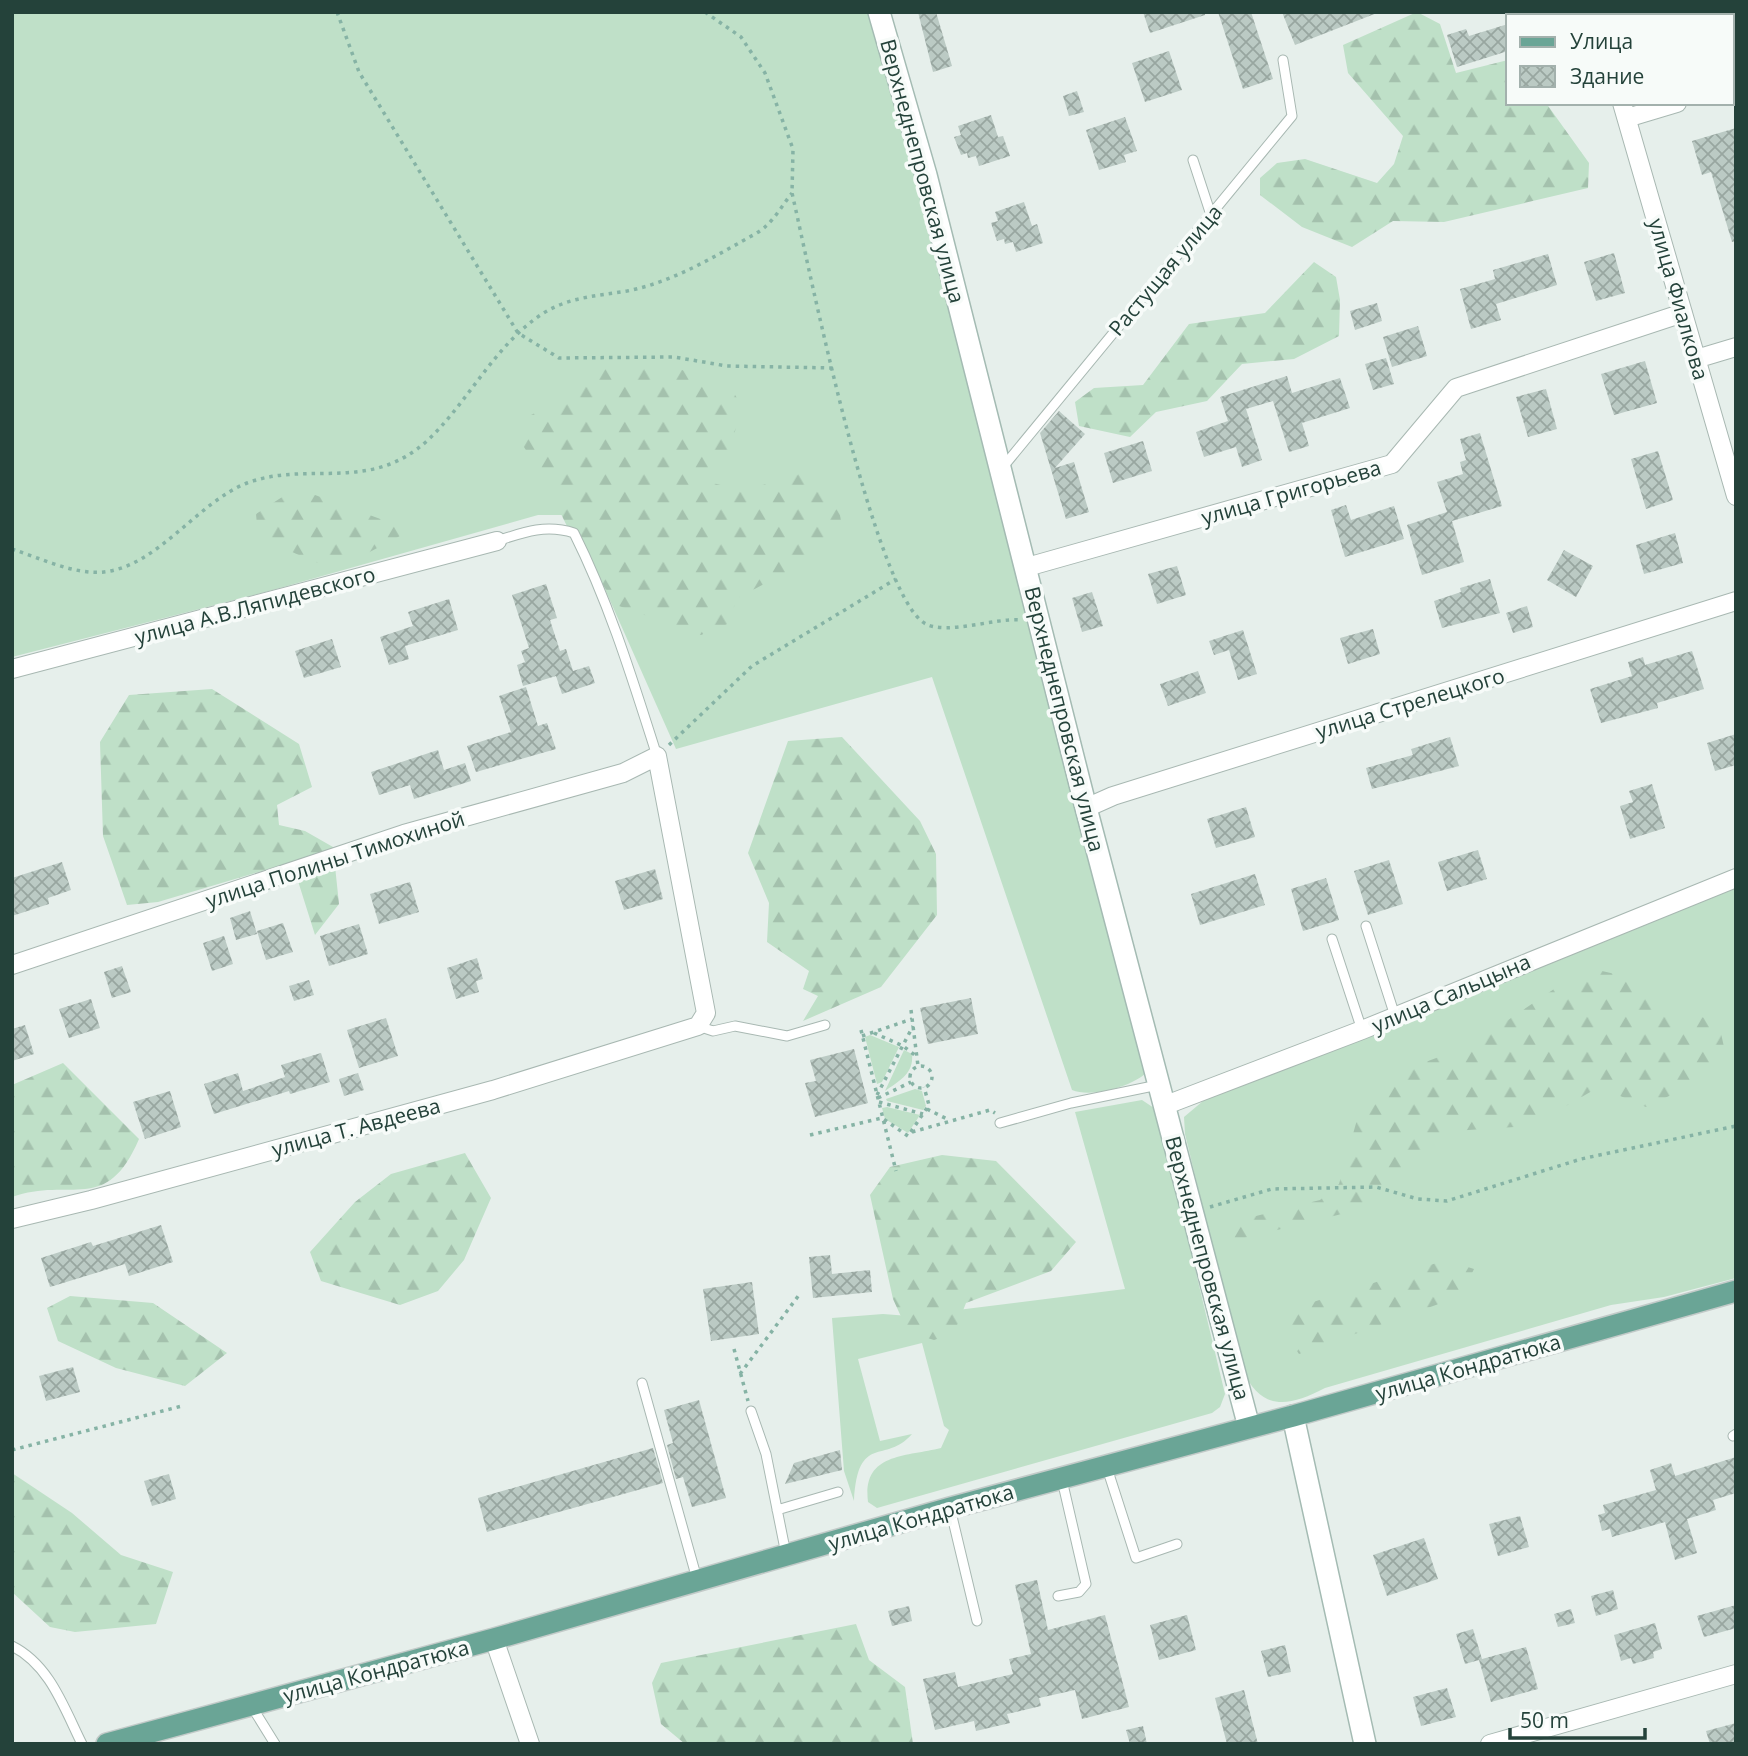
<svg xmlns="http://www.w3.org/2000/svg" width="1748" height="1756" font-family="'Open Sans',sans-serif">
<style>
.grass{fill:#bfe0c8}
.forest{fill:url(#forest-firs)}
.building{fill:url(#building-cross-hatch)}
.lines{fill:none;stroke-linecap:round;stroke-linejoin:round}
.lane-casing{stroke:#a8b8b2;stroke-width:11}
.street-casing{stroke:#a8b8b2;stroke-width:20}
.secondary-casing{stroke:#a4bbb3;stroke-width:24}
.primary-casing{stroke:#c2cac8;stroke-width:24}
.path{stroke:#86b3a5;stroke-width:3.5;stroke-dasharray:3.5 5;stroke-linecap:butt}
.lane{stroke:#fff;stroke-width:9}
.street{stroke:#fff;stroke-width:18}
.secondary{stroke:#fff;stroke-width:21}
.primary{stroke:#6aa596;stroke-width:21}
.labels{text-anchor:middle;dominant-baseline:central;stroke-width:7;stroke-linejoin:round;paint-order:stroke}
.street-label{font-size:21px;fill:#24423a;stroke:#f7fbf9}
</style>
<defs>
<pattern id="forest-firs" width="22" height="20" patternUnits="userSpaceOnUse" patternTransform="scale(1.75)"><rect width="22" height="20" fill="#bfe0c8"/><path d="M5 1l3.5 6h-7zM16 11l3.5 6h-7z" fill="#a4c1ad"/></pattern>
<pattern id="building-cross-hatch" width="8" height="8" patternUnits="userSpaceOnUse" patternTransform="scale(1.75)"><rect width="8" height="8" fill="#bbcac4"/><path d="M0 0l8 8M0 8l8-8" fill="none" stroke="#98a6a0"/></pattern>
</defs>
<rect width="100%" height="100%" fill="#e6efeb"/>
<path class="grass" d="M 12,12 L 870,12 L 962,334 L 1146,1073 C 1131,1087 1091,1098 1072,1090 L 932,677 L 676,749 L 572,515 L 538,515 L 262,593 L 12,657 Z
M 1611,12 L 1736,12 L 1736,79 L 1732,80 L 1732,16 L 1613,16 Z
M 1736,888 L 1736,1278 L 1664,1297 L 1611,1305 L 1325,1388 C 1288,1407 1262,1412 1242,1369 L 1185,1134 L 1184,1117 L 1203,1101 Z
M 870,1035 L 899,1047 L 882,1082 L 877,1084 L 865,1037 Z
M 904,1050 L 912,1054 C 914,1074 899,1081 885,1091 Z
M 915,1089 L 922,1091 L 926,1106 L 923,1110 L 887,1101 L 886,1099 Z
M 1142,1100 L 1157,1110 L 1225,1394 L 1220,1407 L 1212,1413 L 877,1508 L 868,1502 C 862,1453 905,1457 941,1448 L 949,1430 L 944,1426 L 922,1343 L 858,1359 L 880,1441 L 912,1434 C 885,1465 858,1432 854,1501 L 844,1471 L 832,1318 L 883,1314 L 909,1316 L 1125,1289 L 1075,1112 Z
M 887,1107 L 920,1115 L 908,1133 L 885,1119 L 882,1108 Z"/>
<path class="forest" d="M 1417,12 L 1440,24 L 1456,73 L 1508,60 L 1508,103 L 1546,103 L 1589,163 L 1588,188 L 1444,222 L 1393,221 L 1352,247 L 1302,227 L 1260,195 L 1260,178 L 1277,163 L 1305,159 L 1377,183 L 1394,164 L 1403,136 L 1348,73 L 1343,45 Z
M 1314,262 L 1336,277 L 1340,300 L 1339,336 L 1294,359 L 1242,364 L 1207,401 L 1156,412 L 1130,437 L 1079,426 L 1075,402 L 1094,388 L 1143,385 L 1189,324 L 1265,313 Z
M 660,363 L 730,385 L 741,406 L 729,457 L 713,483 L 743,491 L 812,470 L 837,495 L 842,528 L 818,555 L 736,599 L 730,623 L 701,635 L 619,606 L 584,561 L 542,475 L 522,444 L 527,417 L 575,393 L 599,365 Z
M 296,488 L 394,524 L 402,535 L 341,567 L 315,562 L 276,545 L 257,525 L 256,514 Z
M 212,689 L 299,744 L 312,787 L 277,805 L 279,825 L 305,831 L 333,847 L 339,904 L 315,935 L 292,862 L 158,902 L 127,905 L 103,836 L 100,742 L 129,695 Z
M 842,737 L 920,821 L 936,854 L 937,915 L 881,987 L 803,1021 L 818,996 L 803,989 L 809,971 L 767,942 L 769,903 L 748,853 L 788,741 Z
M 1602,971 L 1628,977 L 1667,1011 L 1718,1020 L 1724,1047 L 1690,1086 L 1646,1107 L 1599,1087 L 1531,1126 L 1453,1131 L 1382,1204 L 1232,1241 L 1244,1219 L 1320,1200 L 1339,1184 L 1360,1109 L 1396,1073 L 1471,1045 L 1557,987 Z
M 63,1063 L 139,1139 C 106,1216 71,1176 12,1197 L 12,1085 Z
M 465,1153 L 491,1198 L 464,1260 L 438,1291 L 400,1305 L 321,1281 L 310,1252 L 355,1202 L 391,1174 Z
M 942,1155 L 996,1161 L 1076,1242 L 1051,1271 L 966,1303 L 954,1333 L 934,1340 L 908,1332 L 893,1299 L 870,1195 L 890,1167 Z
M 1446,1260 L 1474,1269 L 1461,1296 L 1299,1354 L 1272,1315 Z
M 70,1296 L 153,1303 L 227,1353 L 185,1386 L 116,1368 L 58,1341 L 47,1308 Z
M 12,1473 L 72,1513 L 121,1555 L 173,1572 L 156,1624 L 75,1632 L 50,1627 L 12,1592 Z
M 856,1624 L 869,1660 L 905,1687 L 913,1744 L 685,1744 L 661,1724 L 652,1683 L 661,1663 Z"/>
<path class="building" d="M 918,12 L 936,12 L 952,66 L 933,72 Z
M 1143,12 L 1205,12 L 1205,15 L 1150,33 Z
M 1218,12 L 1251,12 L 1273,79 L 1243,89 Z
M 1282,12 L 1377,12 L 1377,13 L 1295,45 Z
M 1508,24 L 1508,51 L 1457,67 L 1447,35 L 1466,29 L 1469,36 Z
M 1169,51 L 1182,90 L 1145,102 L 1132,63 Z
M 1077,91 L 1084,112 L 1069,116 L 1063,96 Z
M 991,115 L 998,137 L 1003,136 L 1010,156 L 979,166 L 976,156 L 968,158 L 967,153 L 961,155 L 954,137 L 961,135 L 958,126 Z
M 1125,117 L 1137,151 L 1124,155 L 1126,162 L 1099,170 L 1086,130 Z
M 1736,128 L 1736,241 L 1732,242 L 1711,172 L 1702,175 L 1692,141 Z
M 1024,202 L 1032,226 L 1037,224 L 1043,243 L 1016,252 L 1013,242 L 1005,244 L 1004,239 L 997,241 L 991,223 L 998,221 L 995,212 Z
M 1614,253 L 1625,293 L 1596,301 L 1584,262 Z
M 1548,254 L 1557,285 L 1496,304 L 1501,320 L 1471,329 L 1460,289 L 1495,279 L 1493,270 Z
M 1377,303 L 1382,321 L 1355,330 L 1350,311 Z
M 1418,326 L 1427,356 L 1392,367 L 1383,337 Z
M 1386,358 L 1394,384 L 1373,390 L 1365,364 Z
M 1645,361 L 1657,403 L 1614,415 L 1601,374 Z
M 1287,376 L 1292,393 L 1340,378 L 1350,408 L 1302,423 L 1309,446 L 1289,452 L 1273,401 L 1246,409 L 1262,460 L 1242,467 L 1236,447 L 1204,457 L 1196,432 L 1228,421 L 1220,397 Z
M 1546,389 L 1557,429 L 1528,437 L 1516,397 Z
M 1059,411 L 1085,434 L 1055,468 L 1074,462 L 1089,512 L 1066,519 L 1040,433 Z
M 1480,433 L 1502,506 L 1452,521 L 1464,562 L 1422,575 L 1407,525 L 1447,512 L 1437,482 L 1463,474 L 1460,462 L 1466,460 L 1460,439 Z
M 1143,441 L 1152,471 L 1113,483 L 1104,453 Z
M 1658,451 L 1673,500 L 1646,509 L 1631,459 Z
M 1346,505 L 1351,520 L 1394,506 L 1404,539 L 1345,557 L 1331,510 Z
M 1675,533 L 1683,563 L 1644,574 L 1636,545 Z
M 1564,550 L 1593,566 L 1576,597 L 1547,580 Z
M 1177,566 L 1186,595 L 1157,604 L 1148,574 Z
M 1490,579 L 1500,613 L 1442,628 L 1434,601 L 1461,592 L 1460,588 Z
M 546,584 L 557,618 L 550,620 L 560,651 L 566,649 L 573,671 L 589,666 L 595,683 L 562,694 L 556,676 L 523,686 L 517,665 L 525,662 L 521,651 L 529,648 L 512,595 Z
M 1092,592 L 1103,626 L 1082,632 L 1072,598 Z
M 449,599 L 458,630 L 405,646 L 409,659 L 389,665 L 380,637 L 413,626 L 408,612 Z
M 1527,606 L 1533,627 L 1513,633 L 1506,613 Z
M 1373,629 L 1380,654 L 1348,664 L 1340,638 Z
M 1243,630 L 1257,674 L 1238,680 L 1229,650 L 1214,655 L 1209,641 Z
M 332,639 L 341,667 L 304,678 L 295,651 Z
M 1692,651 L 1704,689 L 1657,703 L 1658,708 L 1601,723 L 1590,689 L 1632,676 L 1628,662 L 1643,657 L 1645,665 Z
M 1198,671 L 1206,693 L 1168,706 L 1160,684 Z
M 526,687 L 538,726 L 547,723 L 556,749 L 476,772 L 467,746 L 511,732 L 499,696 Z
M 1736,734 L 1736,765 L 1715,771 L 1707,743 Z
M 1450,737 L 1459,766 L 1372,789 L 1366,768 L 1413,755 L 1411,749 Z
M 438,750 L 444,770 L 465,763 L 471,781 L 414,799 L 410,785 L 379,795 L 371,772 Z
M 1652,784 L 1665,828 L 1630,839 L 1620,806 L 1633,802 L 1629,791 Z
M 1246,807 L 1255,837 L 1216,848 L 1207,819 Z
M 1478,850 L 1487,879 L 1447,891 L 1438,862 Z
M 1389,860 L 1403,904 L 1368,915 L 1354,871 Z
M 62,862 L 71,890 L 48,898 L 49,904 L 12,916 L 12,878 Z
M 655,869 L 663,899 L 624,910 L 615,881 Z
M 1255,874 L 1265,905 L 1200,925 L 1191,894 Z
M 1326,878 L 1339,920 L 1303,931 L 1291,889 Z
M 410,882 L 419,912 L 379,924 L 370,894 Z
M 250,911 L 257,934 L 236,940 L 230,918 Z
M 283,923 L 293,952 L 266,960 L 257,931 Z
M 359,924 L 368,954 L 329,966 L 320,936 Z
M 224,936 L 233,964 L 212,971 L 203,943 Z
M 477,958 L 483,979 L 476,981 L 479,992 L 456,999 L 447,968 Z
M 122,966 L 131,992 L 112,998 L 104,972 Z
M 309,980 L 314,995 L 294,1001 L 289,986 Z
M 971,998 L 978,1034 L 928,1044 L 920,1008 Z
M 91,999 L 100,1028 L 69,1038 L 59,1009 Z
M 386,1018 L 398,1056 L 359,1068 L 347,1030 Z
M 25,1025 L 34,1054 L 12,1061 L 12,1029 Z
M 854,1049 L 868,1103 L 815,1117 L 805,1083 L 816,1081 L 810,1060 Z
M 321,1053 L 330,1082 L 290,1094 L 289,1091 L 214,1114 L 204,1084 L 238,1073 L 243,1091 L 285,1077 L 281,1065 Z
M 358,1073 L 364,1090 L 344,1096 L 339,1079 Z
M 170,1091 L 181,1127 L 145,1139 L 133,1102 Z
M 161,1225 L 173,1262 L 129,1276 L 125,1264 L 50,1287 L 41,1258 L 91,1242 L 93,1246 Z
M 830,1255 L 832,1274 L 870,1270 L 872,1292 L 813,1298 L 809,1257 Z
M 752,1282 L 759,1334 L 711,1341 L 703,1289 Z
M 73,1367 L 80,1392 L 46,1401 L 39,1376 Z
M 699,1400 L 726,1498 L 692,1507 L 683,1477 L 676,1479 L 667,1445 L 673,1443 L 664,1410 Z
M 653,1448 L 663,1483 L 487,1532 L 478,1498 Z
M 840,1450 L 842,1470 L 785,1484 L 794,1463 Z
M 1736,1457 L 1736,1493 L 1713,1500 L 1716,1510 L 1687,1519 L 1697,1553 L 1675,1560 L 1665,1522 L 1612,1537 L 1610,1529 L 1602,1531 L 1598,1515 L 1605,1513 L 1603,1505 L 1656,1490 L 1650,1470 L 1671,1463 L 1675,1476 Z
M 169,1474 L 176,1499 L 152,1506 L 144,1481 Z
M 1520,1516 L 1529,1547 L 1498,1556 L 1489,1524 Z
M 1424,1538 L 1438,1579 L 1387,1596 L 1373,1555 Z
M 1037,1580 L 1048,1630 L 1105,1615 L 1129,1707 L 1082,1719 L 1075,1690 L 1039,1698 L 1041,1706 L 1007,1714 L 1010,1723 L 976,1731 L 974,1721 L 935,1730 L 923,1679 L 955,1672 L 958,1687 L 1013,1674 L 1009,1659 L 1031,1654 L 1015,1585 Z
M 1613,1590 L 1618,1609 L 1596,1616 L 1591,1596 Z
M 1736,1605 L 1736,1628 L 1704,1637 L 1697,1616 Z
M 909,1606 L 912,1621 L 892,1626 L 888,1611 Z
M 1571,1609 L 1575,1623 L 1558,1627 L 1554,1614 Z
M 1187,1615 L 1196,1650 L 1159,1660 L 1150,1625 Z
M 1655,1623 L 1662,1649 L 1653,1652 L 1654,1658 L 1633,1664 L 1631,1658 L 1621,1661 L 1614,1635 Z
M 1473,1629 L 1482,1659 L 1526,1647 L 1538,1689 L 1491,1702 L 1479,1660 L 1465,1664 L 1456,1634 Z
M 1285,1645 L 1291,1672 L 1268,1677 L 1261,1651 Z
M 1447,1688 L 1456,1717 L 1421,1726 L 1413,1697 Z
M 1244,1690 L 1258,1744 L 1227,1744 L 1215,1698 Z
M 1736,1723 L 1736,1744 L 1710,1744 L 1706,1731 Z
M 1143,1726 L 1147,1744 L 1130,1744 L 1126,1730 Z"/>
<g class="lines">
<defs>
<path id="lane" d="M 1193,160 L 1211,215
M 1003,467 L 1292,116 L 1283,60
M 497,541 C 524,532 546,524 574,533 C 610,605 633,681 657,756
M 1366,926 L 1395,1016
M 1332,939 L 1362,1030
M 698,1026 L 713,1031 L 735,1026 L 787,1036 L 825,1025
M 1000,1123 L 1071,1103 L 1158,1085
M 642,1383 L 697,1579
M 751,1411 L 766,1454 L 786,1554
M 1733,1436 L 1736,1434
M 1107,1468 L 1136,1558 L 1177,1544
M 950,1508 L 977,1621
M 777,1510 L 838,1492
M 1058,1596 L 1079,1592 L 1086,1584 L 1062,1480
M 12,1646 C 50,1665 64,1708 82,1744
M 252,1707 L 275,1744"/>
<path id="street" d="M 1596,12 L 1597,16
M 1732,87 L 1736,86
M 1622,103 L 1736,496
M 1627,118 L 1677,103
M 1696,359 L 1736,347
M 1027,567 L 1392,464 L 1456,388 L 1683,313
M 12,669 L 497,541
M 1086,808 L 1113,796 L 1736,601
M 12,965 L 404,834 L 623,773 L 657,756 L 706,1013 L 698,1026 L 493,1090 L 91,1200 L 12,1219
M 1166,1105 L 1362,1030 L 1736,878
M 494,1639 L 530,1744
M 1490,1744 L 1736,1674"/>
<path id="secondary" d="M 879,12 L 926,175 L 1086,808 L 1249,1427
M 1293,1416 L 1365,1744"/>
<path id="primary" d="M 107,1744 L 494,1639 L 950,1508 L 1293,1416 L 1736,1291"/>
</defs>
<use href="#lane" class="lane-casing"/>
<use href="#street" class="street-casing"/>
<use href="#secondary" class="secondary-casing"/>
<use href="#primary" class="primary-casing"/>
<path class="path" d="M 337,12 L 359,72 L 518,333 L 559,358 L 674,357 L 727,366 L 833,368
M 705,12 L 741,37 L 765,73 L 793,149 L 792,193 C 808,262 875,599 926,624 C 947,635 994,618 1020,620
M 12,549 C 40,558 74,575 104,572 C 158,566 198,502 247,483 C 309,460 369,494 428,440 C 469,401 494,346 542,314 C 568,297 597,296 627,291 C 668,283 703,263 739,243 C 747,238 759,233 766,226 C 776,217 784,203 792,193
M 669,745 L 752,666 L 896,579
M 911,1010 L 918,1066
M 861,1030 L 896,1171
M 874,1033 L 903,1046 L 916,1056
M 862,1036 L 912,1019
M910 1077a11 11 0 1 1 22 0a11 11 0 1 1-22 0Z
M 877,1095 L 913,1026
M 878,1098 L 911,1082
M 879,1102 L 923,1114
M 927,1109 L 949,1120
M 912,1132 L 990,1110 L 995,1113
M 810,1135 L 882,1118 L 908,1136 L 929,1105 L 924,1087
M 1210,1207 L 1272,1189 L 1376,1187 L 1418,1199 L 1447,1201 L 1581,1159 L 1736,1126
M 734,1349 L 748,1401
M 740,1374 L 799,1295
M 12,1450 L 182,1406"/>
<use href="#lane" class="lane"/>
<use href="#street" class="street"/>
<use href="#secondary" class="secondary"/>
<use href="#primary" class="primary"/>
</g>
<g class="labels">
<g class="street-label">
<text transform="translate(923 171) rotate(75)">Верхнеднепровская улица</text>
<text transform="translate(1165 270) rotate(-50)">Растущая улица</text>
<text transform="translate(1679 299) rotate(74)">улица Фиалкова</text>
<text transform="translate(1291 492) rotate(-16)">улица Григорьева</text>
<text transform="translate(255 605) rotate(-15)">улица А.В.Ляпидевского</text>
<text transform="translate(1410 703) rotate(-17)">улица Стрелецкого</text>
<text transform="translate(1065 719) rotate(76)">Верхнеднепровская улица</text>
<text transform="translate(335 859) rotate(-18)">улица Полины Тимохиной</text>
<text transform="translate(1451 993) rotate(-23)">улица Сальцына</text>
<text transform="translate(356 1127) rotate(-15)">улица Т. Авдеева</text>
<text transform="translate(1208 1268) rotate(75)">Верхнеднепровская улица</text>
<text transform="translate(1468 1367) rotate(-16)">улица Кондратюка</text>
<text transform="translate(921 1517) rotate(-16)">улица Кондратюка</text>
<text transform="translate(376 1671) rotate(-15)">улица Кондратюка</text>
</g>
</g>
<rect width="1748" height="1756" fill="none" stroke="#24423a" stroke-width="28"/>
<rect x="1506" y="14" width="228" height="91" fill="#f7fbf9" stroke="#a3b1ad" stroke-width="2"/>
<rect x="1520" y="37" width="35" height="10" fill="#6aa596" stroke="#a3b1ad" stroke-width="2"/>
<text x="1570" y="49" font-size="21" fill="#24423a">Улица</text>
<rect x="1520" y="66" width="35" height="21" fill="url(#building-cross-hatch)" stroke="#a3b1ad" stroke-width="2"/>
<text x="1570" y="84" font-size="21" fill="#24423a">Здание</text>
<path d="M1510 1728v10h135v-10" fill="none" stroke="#24423a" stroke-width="3.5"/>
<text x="1520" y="1728" font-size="21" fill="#24423a" stroke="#f7fbf9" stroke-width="5" paint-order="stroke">50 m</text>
</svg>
